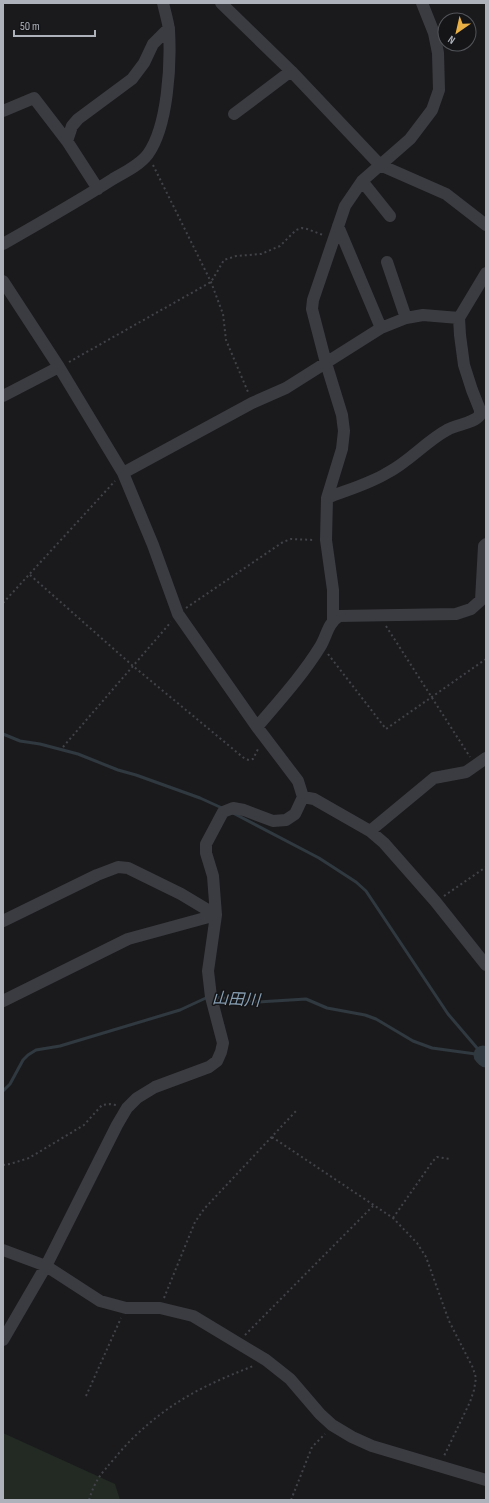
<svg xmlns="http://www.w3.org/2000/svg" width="489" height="1503" font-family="'Sofia Sans Condensed','Noto Sans JP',sans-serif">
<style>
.green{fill:#222a23}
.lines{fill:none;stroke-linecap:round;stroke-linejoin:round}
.stream{stroke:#303940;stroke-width:3}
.river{stroke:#303940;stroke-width:19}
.path{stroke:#414348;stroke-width:2;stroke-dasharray:2 3;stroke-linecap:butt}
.street{stroke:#3b3c41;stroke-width:12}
.labels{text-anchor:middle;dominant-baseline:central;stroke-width:3;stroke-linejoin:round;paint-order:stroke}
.water-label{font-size:16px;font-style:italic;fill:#879fb3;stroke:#151517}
</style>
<rect width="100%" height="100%" fill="#1a1a1c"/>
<path class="green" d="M 3,1433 L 115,1484 L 120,1500 L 3,1500 Z"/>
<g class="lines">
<path class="stream" d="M 3,734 L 20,741 L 40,744 L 78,754 L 118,770 L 136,775 L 200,798 L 222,808
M 233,813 L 319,858 L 356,882 L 366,891 L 448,1014 L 483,1055
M 214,997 L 258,1002 L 306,999 L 327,1008 L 365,1015 L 376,1019 L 413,1041 L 432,1048 L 483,1055
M 3,1091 L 10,1084 L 23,1060 L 28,1055 L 36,1050 L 60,1046 L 180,1010 L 208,997"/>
<path class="river" d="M 483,1055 L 486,1058"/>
<path class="path" d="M 153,165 L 211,282 L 223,314 L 226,340 L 248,392
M 69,362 L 211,282 L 224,260 L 236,256 L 261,254 L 280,246 L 296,230 L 302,228 L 307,229 L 323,235
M 30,575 L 133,666 L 245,759 L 249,760 L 253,759 L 259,747
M 3,603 L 115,481
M 186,608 L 283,542 L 291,539 L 315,540
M 386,626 L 470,757
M 328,654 L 386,729 L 486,659
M 63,747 L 171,622
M 444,896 L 486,867
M 272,1137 L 393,1218 L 417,1243 L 426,1257 L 449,1321 L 473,1368 L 476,1378 L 474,1390 L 470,1402 L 444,1456
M 3,1165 L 10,1164 L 29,1158 L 84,1125 L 102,1105 L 110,1104 L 116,1105
M 393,1218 L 433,1161 L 437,1157 L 450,1159
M 164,1298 L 195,1222 L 204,1209 L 296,1111
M 245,1335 L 373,1206
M 86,1396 L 121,1318
M 89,1500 C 95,1480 101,1474 114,1459 C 140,1427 174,1401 211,1384 C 225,1377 239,1372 253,1366
M 291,1500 L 312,1447 L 325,1434"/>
<path class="street" d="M 221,3 L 291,71 L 380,165 L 446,194 L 486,225
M 3,111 L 34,98 L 67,141 L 98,189
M 234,114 L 291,71
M 67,141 L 72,126 L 78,119 L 132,79 L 144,63 L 153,44 L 169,28
M 362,181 L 390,216
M 338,226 L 381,328
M 3,244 C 40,223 77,202 113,179 C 125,172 140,165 148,154 C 168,126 171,64 169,30 C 168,21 165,12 163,3
M 387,262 L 406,318
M 3,281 L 59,367 L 123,473 L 153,545 L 178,614 L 257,727 L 298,781 L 303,797 L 295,814 L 286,820 L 273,821 L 244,810 L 233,808 L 223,812 L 206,844 L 206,853 L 213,876 L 216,915 L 208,971 L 211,997 L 223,1043 L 221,1052 L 217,1061 L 209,1067 L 155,1087 L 137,1098 L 127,1108 L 117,1125 L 46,1266 L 3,1340
M 3,396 L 59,367
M 123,473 L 252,403 L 286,388 L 381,328 L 406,318 L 423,315 L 459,318
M 327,498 C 347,490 369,484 387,473 C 409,462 425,442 447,430 C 457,424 473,424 480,415 L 480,410 L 472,390 L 464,365 L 460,335 L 459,318 L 486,273
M 333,620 L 333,590 L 326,540 L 327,498 L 342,449 L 344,431 L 342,415 L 326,363 L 312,309 L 313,300 L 345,206 L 362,181 L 410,139 L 432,110 L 439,90 L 438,53 L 434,33 L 422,3
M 257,727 C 279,701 302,676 320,647 C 327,636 327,624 339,616 L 456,614 L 471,609 L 481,600 L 484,546 L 486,544
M 303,797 L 314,799 L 370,831 L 384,843 L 435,901 L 486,965
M 370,831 L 434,778 L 466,772 L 486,758
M 3,921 L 97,875 L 118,867 L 128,868 L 181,894 L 216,915
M 3,1001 L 128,939 L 216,915
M 3,1250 L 46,1266 L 100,1301 L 126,1308 L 160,1308 L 193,1316 L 266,1360 L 290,1379 L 320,1414 L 332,1425 L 352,1437 L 372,1446 L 486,1480"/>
</g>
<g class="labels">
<g class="water-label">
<text transform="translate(236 1000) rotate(3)">山田川</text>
</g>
</g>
<rect width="489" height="1503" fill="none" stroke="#adb2bb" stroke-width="8"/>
<g transform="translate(457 32) rotate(214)"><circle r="19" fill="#151517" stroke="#525459"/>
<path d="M0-3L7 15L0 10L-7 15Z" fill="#e9b045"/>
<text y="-6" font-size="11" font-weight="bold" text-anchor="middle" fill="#adb2bb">N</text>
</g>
<path d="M14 30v6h81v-6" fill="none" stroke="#adb2bb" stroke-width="2"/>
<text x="20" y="30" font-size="12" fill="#adb2bb" stroke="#151517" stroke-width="3" paint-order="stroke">50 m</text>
</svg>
